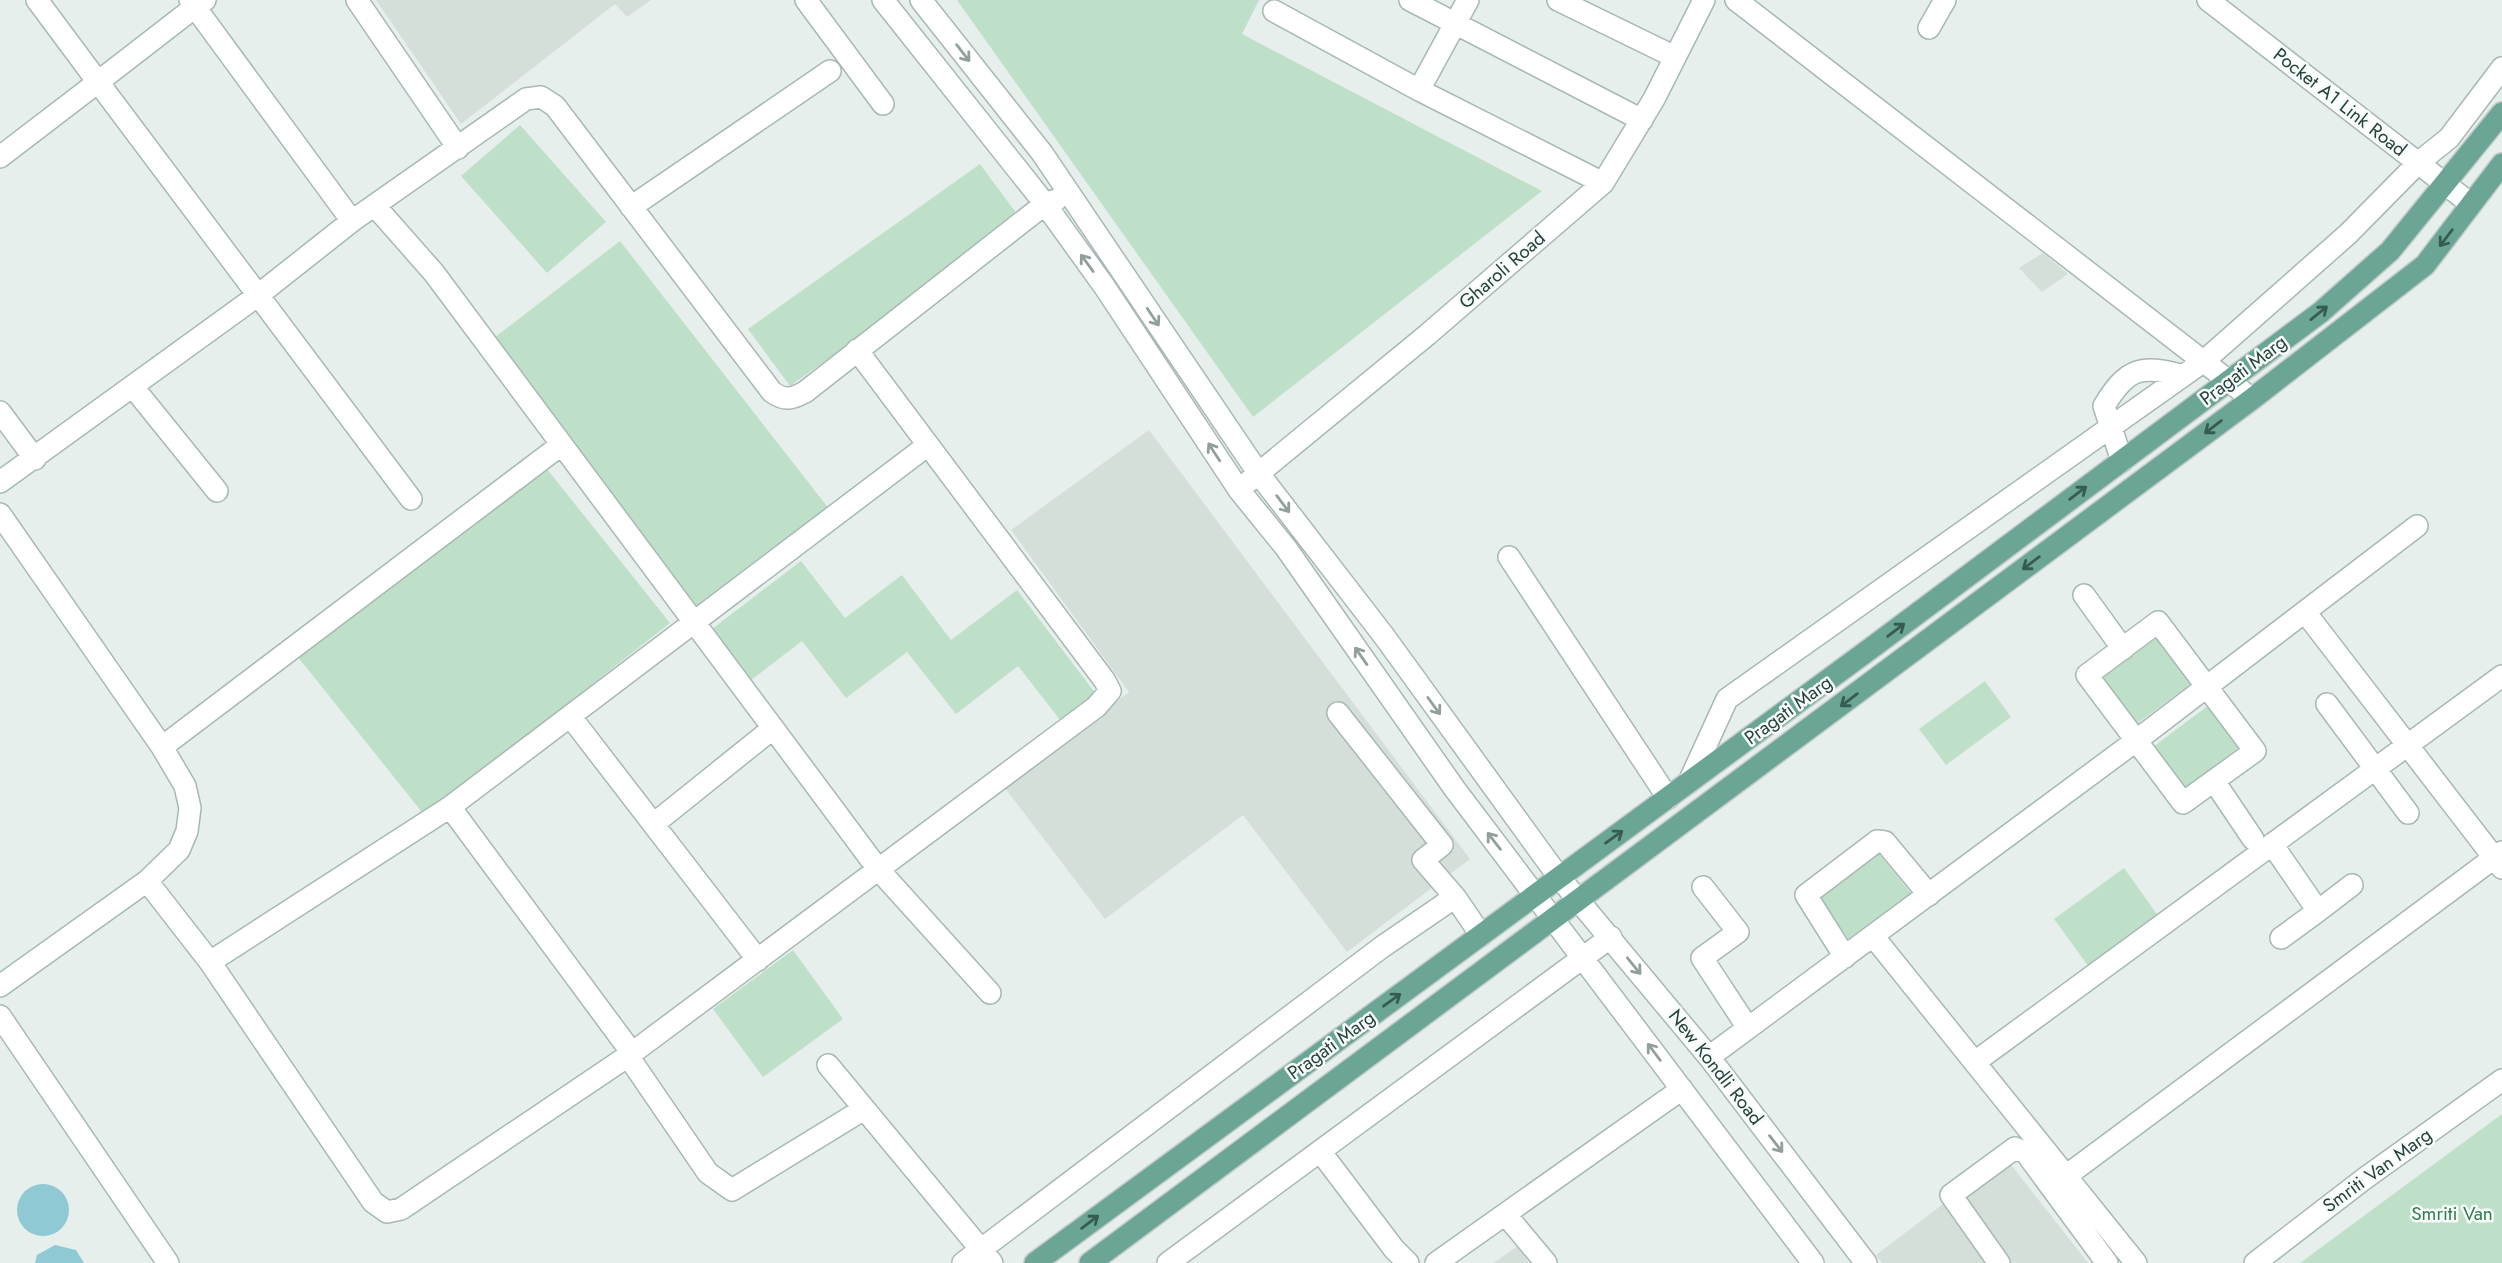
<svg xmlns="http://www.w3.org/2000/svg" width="2502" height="1263" font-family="Jost,sans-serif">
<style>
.built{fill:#d4dfda}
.green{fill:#bfe0c8}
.water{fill:#8ec9d4}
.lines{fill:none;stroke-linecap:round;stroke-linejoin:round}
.minor-casing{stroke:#a8b8b2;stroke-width:24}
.major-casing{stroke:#c2cac8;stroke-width:24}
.minor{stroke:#fff;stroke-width:21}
.major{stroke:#6aa596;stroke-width:21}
.oneway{stroke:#92a09c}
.oneway2{stroke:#365b51}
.labels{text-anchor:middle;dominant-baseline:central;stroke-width:5;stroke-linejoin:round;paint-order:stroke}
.street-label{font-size:19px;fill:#24423a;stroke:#f7fbf9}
.park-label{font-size:19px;fill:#2d7a4b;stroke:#f7fbf9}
</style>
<rect width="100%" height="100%" fill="#e6efeb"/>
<path class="built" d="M 376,0 L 651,0 L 627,17 L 615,4 L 461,124 Z
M 2043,253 L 2068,274 L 2042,292 L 2019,268 Z
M 1149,430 L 1470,859 L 1347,952 L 1243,815 L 1105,919 L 1005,788 L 1129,692 L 1011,530 Z
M 2005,1157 L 2088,1263 L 1882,1263 L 1876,1255 Z
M 1518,1246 L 1529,1263 L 1493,1263 Z"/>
<path class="green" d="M 957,0 L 1259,0 L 1242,34 L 1542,191 L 1253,417 Z
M 520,125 L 606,222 L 547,273 L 461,176 Z
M 980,164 L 1022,221 L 790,386 L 748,329 Z
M 620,241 L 830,510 L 700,610 L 490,341 Z
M 543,464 L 670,623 L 425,816 L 298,657 Z
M 801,561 L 845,618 L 902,575 L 951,640 L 1017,590 L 1096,694 L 1061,721 L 1018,666 L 956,714 L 907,652 L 846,698 L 802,641 L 742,687 L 703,636 Z
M 2159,636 L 2193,682 L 2135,725 L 2101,679 Z
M 1985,681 L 2011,717 L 1946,765 L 1919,729 Z
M 2209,705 L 2241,746 L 2181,791 L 2149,750 Z
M 1879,854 L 1919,903 L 1856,949 L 1818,897 Z
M 2124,868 L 2164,924 L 2094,974 L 2054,919 Z
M 793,950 L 843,1019 L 763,1077 L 713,1009 Z
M 2502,1114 L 2502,1263 L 2300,1263 Z"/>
<path class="water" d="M17 1210a26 26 0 1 1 52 0a26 26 0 1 1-52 0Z
M 55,1245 L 76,1250 L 84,1263 L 35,1263 L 37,1255 Z"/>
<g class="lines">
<defs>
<path id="minor" d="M 37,0 L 98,82 L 195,7 L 190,0
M 205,0 L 195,7 L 352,221
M 357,0 L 458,148
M 806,0 L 883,104
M 883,0 L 1045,204 L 1104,286 L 1239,490 L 1286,548 L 1454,788 L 1813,1263
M 921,0 L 1042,153 L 1259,474 L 1384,636 L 1558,876 L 1709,1057 L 1866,1263
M 1410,0 L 1642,120
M 1558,0 L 1675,57
M 1736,0 L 2252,399
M 2208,0 L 2471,204
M 1274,11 L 1419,90 L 1603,183
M 1929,28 L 1945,0
M 1419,90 L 1468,0
M 0,157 L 98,82 L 411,499
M 375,206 L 434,273 L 878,869 L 990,993
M 631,207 L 830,71
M 133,387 L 217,491
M 0,412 L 35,459
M 2122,461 L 2104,406 C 2127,368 2141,364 2183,376
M 0,482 L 257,296 L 352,221 L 526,99 L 541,97 L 555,106 L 772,392 C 785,401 792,399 805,392 L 1045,204 L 1056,200
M 1248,482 L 1427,335 L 1603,183 L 1654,99 L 1704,0
M 0,514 L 162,747 L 185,786 L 190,808 L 187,831 L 179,850 L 147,881 L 0,986
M 1509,557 L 1668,798
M 2084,595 L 2123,649
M 2305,612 L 2502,868
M 2158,622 L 2255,751 L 2183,803 L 2087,675 Z
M 2327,704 L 2408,813
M 1338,713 L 1442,845 L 1423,860 L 1455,897
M 570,716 L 758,960
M 162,747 L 561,445
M 2214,781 L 2253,839
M 1689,782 L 1727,699 L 2204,361 L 2348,234 L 2418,163 L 2449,138 L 2502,68
M 655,823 L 772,729
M 2272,844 L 2318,911 L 2352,885
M 147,881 L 210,962 L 373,1202 L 387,1212 L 401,1209 L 628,1056 L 1096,707 L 1110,691 L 1105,681 L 857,350
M 1703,887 L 1738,932 L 1702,958 L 1748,1028
M 1873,936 L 2136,1263
M 2281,938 L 2318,911
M 1845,957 L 1806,895 L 1877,841 L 1885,842 L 1929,895
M 210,962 L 450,807
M 0,1016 L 168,1263
M 632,1053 L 450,807 L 928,445
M 628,1056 L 708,1173 L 732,1190 L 864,1109
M 1709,1057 L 2137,740 L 2417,526
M 1975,1062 L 2502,676
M 828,1065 L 992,1263
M 1320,1151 L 1394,1249 L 1408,1263
M 2066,1176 L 2502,852
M 1506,1215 L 1546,1263
M 963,1263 L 1382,947 L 1455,897 L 1481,935
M 1168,1263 L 1611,937
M 1436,1263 L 1682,1089
M 1999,1263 L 1951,1195 L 2015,1148 L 2026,1153 L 2107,1263
M 2255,1263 L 2364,1179 L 2502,1080"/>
<path id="major" d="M 1035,1263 L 1874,646 L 2321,312 L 2390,251 L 2502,113
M 1090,1263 L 2252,399 L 2425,265 L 2502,164"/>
</defs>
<use href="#minor" class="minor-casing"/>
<use href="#major" class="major-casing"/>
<use href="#minor" class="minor"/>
<use href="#major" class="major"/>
</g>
<defs><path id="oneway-shaft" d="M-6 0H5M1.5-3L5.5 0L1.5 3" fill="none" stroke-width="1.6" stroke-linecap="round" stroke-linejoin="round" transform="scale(1.75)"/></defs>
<g class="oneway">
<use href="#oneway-shaft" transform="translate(963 53) rotate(52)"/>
<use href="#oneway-shaft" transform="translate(1087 263) rotate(-126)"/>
<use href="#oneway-shaft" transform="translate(1153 317) rotate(56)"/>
<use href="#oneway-shaft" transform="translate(1214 452) rotate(-123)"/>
<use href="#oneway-shaft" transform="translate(1283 504) rotate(53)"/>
<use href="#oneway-shaft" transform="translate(1361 656) rotate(-125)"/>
<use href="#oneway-shaft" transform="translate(1434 706) rotate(54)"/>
<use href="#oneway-shaft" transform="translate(1494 841) rotate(-128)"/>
<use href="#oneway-shaft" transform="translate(1634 966) rotate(51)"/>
<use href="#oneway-shaft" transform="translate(1654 1052) rotate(-127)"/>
<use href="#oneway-shaft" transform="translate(1776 1144) rotate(52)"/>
</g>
<g class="oneway2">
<use href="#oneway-shaft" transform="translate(2446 238) rotate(127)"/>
<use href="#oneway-shaft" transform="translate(2319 313) rotate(-39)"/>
<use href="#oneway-shaft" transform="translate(2213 427) rotate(143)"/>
<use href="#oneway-shaft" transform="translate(2078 493) rotate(-37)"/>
<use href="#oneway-shaft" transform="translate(2031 563) rotate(143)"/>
<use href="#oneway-shaft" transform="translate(1896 630) rotate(-37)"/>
<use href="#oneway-shaft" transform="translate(1849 700) rotate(143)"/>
<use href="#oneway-shaft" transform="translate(1614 837) rotate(-36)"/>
<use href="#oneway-shaft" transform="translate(1392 1000) rotate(-36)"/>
<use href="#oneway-shaft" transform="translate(1090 1222) rotate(-37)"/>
</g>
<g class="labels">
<g class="street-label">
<text transform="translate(2340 102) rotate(38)">Pocket A1 Link Road</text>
<text transform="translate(1502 270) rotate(-41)">Gharoli Road</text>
<text transform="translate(2243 370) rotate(-37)">Pragati Marg</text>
<text transform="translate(1788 710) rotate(-36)">Pragati Marg</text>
<text transform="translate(1331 1045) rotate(-36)">Pragati Marg</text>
<text transform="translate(1716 1067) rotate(52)">New Kondli Road</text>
<text transform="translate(2377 1170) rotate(-36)">Smriti Van Marg</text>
</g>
<g class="park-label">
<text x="2452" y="1213">Smriti Van</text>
</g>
</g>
</svg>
